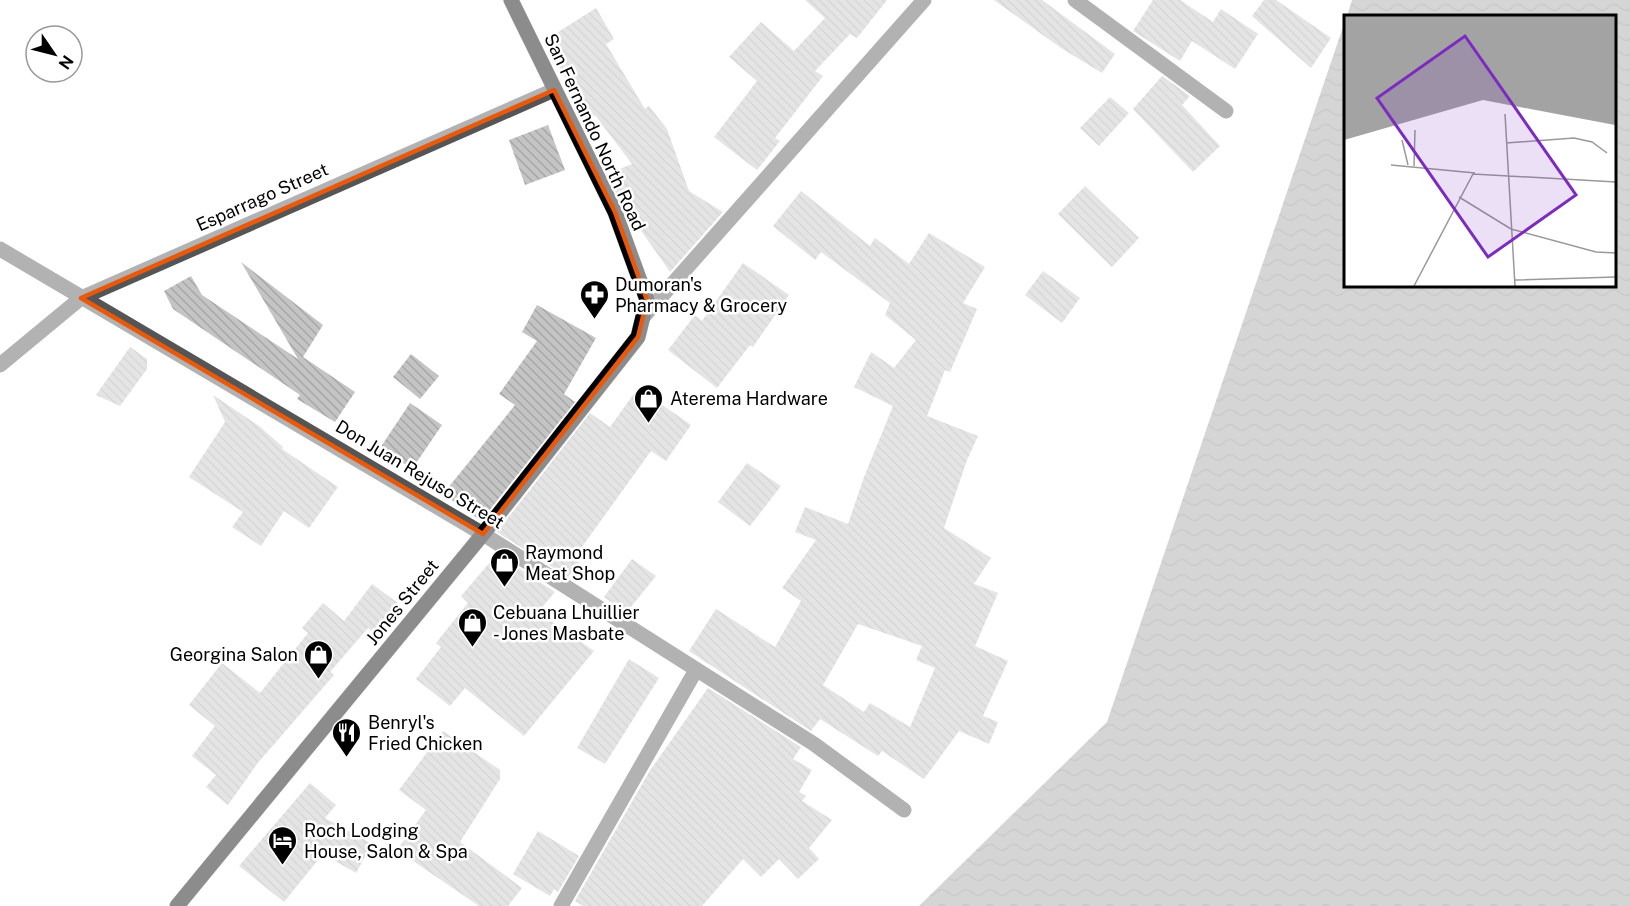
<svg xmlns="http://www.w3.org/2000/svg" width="1630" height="906" font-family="'Public Sans',sans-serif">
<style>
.water{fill:url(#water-waves)}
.building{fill:url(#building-back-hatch);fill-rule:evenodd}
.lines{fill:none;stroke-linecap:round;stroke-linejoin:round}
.major-casing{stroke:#dbdbdb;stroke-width:16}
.minor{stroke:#555;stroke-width:15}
.major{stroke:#000;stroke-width:15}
.marked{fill:none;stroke:#e8590c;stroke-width:4.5;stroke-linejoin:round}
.labels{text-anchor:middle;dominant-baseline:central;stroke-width:5;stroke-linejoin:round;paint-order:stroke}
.street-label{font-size:18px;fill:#000;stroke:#fff}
.poi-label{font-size:18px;fill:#000;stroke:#fff;text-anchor:start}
.inset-road{fill:none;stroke:#999;stroke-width:1.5}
.view{fill:#7b2cbf;fill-opacity:0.15;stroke:#7b2cbf;stroke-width:3}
.inset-edge{fill:none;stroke:#000;stroke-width:3}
</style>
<defs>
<pattern id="water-waves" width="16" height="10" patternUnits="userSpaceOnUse" patternTransform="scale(1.5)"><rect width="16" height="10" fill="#a3a3a3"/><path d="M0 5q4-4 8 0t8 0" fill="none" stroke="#8b8b8b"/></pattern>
<pattern id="building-back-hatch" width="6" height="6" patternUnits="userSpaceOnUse" patternTransform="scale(1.5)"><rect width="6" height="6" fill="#c4c4c4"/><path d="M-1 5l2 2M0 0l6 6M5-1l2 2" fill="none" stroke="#a7a7a7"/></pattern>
</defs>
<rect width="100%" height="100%" fill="#fff"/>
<path class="water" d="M 1352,0 L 1630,0 L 1630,906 L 919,906 L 1107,722 L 1345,21 L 1345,285 L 1614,285 L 1614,16 L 1347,16 Z"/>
<path class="building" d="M 805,0 L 887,0 L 857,38 L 850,34 L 815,71 L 823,76 L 775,138 L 780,141 L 757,170 L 714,137 L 757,81 L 729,57 L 761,22 L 794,51 L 825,18 Z
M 994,0 L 1042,0 L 1115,54 L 1102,73 L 1061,48 Z
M 1153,0 L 1180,0 L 1213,22 L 1221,9 L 1258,34 L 1235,69 L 1192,41 L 1180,61 L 1133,31 Z
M 1264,0 L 1276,0 L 1331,38 L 1311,68 L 1252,16 Z
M 596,8 L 614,39 L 606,44 L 645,109 L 649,106 L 667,129 L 689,191 L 723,212 L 670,272 L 628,212 L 626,213 L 608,176 L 607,174 L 632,164 L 595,115 L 589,119 L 544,41 Z
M 1162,76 L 1190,96 L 1182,105 L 1220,146 L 1193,172 L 1133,109 Z
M 1110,97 L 1129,113 L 1099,146 L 1080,128 Z
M 548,125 L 565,170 L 525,185 L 509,140 Z
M 1085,186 L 1139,238 L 1112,267 L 1058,214 Z
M 801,191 L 870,246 L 875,238 L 909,264 L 929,233 L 985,267 L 963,303 L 977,309 L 950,372 L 945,370 L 927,416 L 978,436 L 967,460 L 944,528 L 991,558 L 974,584 L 998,593 L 975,646 L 1008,661 L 983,716 L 998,722 L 989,744 L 959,731 L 924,779 L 882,751 L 878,756 L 820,719 L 811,731 L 689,651 L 716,609 L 775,647 L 801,601 L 782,588 L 816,540 L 795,532 L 805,507 L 848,524 L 864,477 L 893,406 L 854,387 L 871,352 L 894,368 L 916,340 L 885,315 L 890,303 L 821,252 L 815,260 L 773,226 ZM 858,624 L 922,646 L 916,660 L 935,668 L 910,727 L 870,703 L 864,712 L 823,685 Z
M 241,262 L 323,325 L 303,357 L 355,392 L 335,422 L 297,399 L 300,395 L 173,309 L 164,291 L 191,276 L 202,295 L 298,359 Z
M 743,263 L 789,295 L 753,347 L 750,345 L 717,388 L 668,350 L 695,315 L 702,321 Z
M 1043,271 L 1080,298 L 1062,323 L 1025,295 Z
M 537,305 L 596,338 L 564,394 L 575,402 L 481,521 L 443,494 L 515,405 L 499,394 L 537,341 L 522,332 Z
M 130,347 L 147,359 L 147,369 L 120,406 L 96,395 Z
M 411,354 L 439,376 L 420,399 L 393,377 Z
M 638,388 L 691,425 L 666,461 L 651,451 L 574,558 L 580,563 L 568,577 L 497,532 L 590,413 L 610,427 Z
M 213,395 L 259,426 L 283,447 L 282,449 L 338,487 L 309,528 L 284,511 L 261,546 L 232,527 L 243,512 L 189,477 L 225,422 Z
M 410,403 L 442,425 L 412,469 L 380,448 Z
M 747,463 L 781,486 L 750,526 L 718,502 Z
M 497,554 L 555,592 L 538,612 L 594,651 L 524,736 L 465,688 L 450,706 L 416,679 L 441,647 L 436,643 L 468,603 L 461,596 Z
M 632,559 L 656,576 L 626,613 L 604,597 Z
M 372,584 L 398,603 L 375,633 L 368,628 L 330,672 L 334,675 L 257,764 L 228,805 L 206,787 L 216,775 L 192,756 L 215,726 L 189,705 L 222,663 L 260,693 L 308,633 L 302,628 L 323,603 L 344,621 Z
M 629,659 L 659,678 L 605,764 L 577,748 Z
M 708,688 L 801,747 L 793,759 L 812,770 L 799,792 L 806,796 L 802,801 L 832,820 L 809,848 L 819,859 L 798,879 L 779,859 L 761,877 L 743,859 L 702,906 L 583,906 L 575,901 L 649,772 Z
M 443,731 L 500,770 L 500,779 L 460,842 L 522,888 L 508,906 L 479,906 L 397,850 L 426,810 L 399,790 Z
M 310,783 L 336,805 L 325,818 L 372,844 L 356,873 L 323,854 L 284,902 L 239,866 Z
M 538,831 L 579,856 L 558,892 L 554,889 L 550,896 L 513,874 Z"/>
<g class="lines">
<defs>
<path id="major" d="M 177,906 L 483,534 L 638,337 L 647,300 L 615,212 L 511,0"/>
</defs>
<use href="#major" class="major-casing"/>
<path class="minor" d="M 1075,0 L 1226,111
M 0,249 L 483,534 L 814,744 L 904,810
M 644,316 L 924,0
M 0,365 L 81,298 L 554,90
M 561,906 L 696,670"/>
<use href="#major" class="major"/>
</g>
<path d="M0 0H1630V906H0ZM 554,90 L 615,212 L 647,300 L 638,337 L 483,534 L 81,298 Z" fill="#fff" fill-opacity=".55" fill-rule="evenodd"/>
<path class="marked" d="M 554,90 L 615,212 L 647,300 L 638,337 L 483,534 L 81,298 Z"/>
<defs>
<symbol id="pharmacy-pin" viewBox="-11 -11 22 30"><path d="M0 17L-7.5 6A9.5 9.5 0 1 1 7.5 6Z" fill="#000" stroke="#fff"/><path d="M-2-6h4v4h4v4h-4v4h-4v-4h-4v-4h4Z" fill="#fff"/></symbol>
<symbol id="shop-pin" viewBox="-11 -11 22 30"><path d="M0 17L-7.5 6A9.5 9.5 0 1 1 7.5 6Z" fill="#000" stroke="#fff"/><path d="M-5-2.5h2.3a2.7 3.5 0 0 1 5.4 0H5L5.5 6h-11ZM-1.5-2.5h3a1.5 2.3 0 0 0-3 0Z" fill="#fff"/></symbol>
<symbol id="restaurant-pin" viewBox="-11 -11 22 30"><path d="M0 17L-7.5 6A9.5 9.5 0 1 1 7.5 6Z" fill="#000" stroke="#fff"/><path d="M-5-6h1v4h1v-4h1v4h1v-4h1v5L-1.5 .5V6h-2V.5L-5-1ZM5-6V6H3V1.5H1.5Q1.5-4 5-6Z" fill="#fff"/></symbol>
<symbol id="hotel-pin" viewBox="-11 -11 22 30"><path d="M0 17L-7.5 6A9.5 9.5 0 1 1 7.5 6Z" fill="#000" stroke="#fff"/><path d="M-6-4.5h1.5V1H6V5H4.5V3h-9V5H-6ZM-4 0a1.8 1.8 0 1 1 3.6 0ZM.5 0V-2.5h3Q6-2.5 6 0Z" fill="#fff"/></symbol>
</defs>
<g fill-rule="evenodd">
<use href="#pharmacy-pin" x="578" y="278" width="33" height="45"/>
<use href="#shop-pin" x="632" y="382" width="33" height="45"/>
<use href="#shop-pin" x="488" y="546" width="33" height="45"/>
<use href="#shop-pin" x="456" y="606" width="33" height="45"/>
<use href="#shop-pin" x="302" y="638" width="33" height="45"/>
<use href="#restaurant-pin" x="330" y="716" width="33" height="45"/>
<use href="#hotel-pin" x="266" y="824" width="33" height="45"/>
</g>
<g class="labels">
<g class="street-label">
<text transform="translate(595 132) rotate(65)">San Fernando North Road</text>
<text transform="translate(262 197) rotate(-24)">Esparrago Street</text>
<text transform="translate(420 474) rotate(31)">Don Juan Rejuso Street</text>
<text transform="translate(402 602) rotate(-51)">Jones Street</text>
</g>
<g class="poi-label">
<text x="615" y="284">Dumoran's<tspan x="615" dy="21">Pharmacy &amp; Grocery</tspan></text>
<text x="670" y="398">Aterema Hardware</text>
<text x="525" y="552">Raymond<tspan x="525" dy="21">Meat Shop</tspan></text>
<text x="493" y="612">Cebuana Lhuillier<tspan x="493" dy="21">- Jones Masbate</tspan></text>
<text x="298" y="654" text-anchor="end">Georgina Salon</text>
<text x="368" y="722">Benryl's<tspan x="368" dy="21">Fried Chicken</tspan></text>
<text x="304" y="830">Roch Lodging<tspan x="304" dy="21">House, Salon &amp; Spa</tspan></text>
</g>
</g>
<g transform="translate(1344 15)">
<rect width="272" height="272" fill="#fff"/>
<path d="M 0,1 L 271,1 L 271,110 L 139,85 L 0,125 Z" fill="#a3a3a3"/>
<path class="inset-road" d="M 161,99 L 171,271M 58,125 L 64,150M 162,128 L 230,123 L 248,127 L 263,138M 47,150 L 131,158M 70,151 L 71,115M 115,182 L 167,214 L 252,237 L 272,238M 171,265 L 272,262M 70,271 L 129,159 L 272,167"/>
<path class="view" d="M 121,21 L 232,180 L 144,242 L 33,83 Z"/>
<rect width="272" height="272" class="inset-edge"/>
</g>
<g transform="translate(54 54) rotate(125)"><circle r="28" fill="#ffffff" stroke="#999999" stroke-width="1.5"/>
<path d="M0-4.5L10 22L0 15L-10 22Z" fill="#000000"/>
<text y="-9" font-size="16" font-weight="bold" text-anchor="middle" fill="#000000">N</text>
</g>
</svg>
